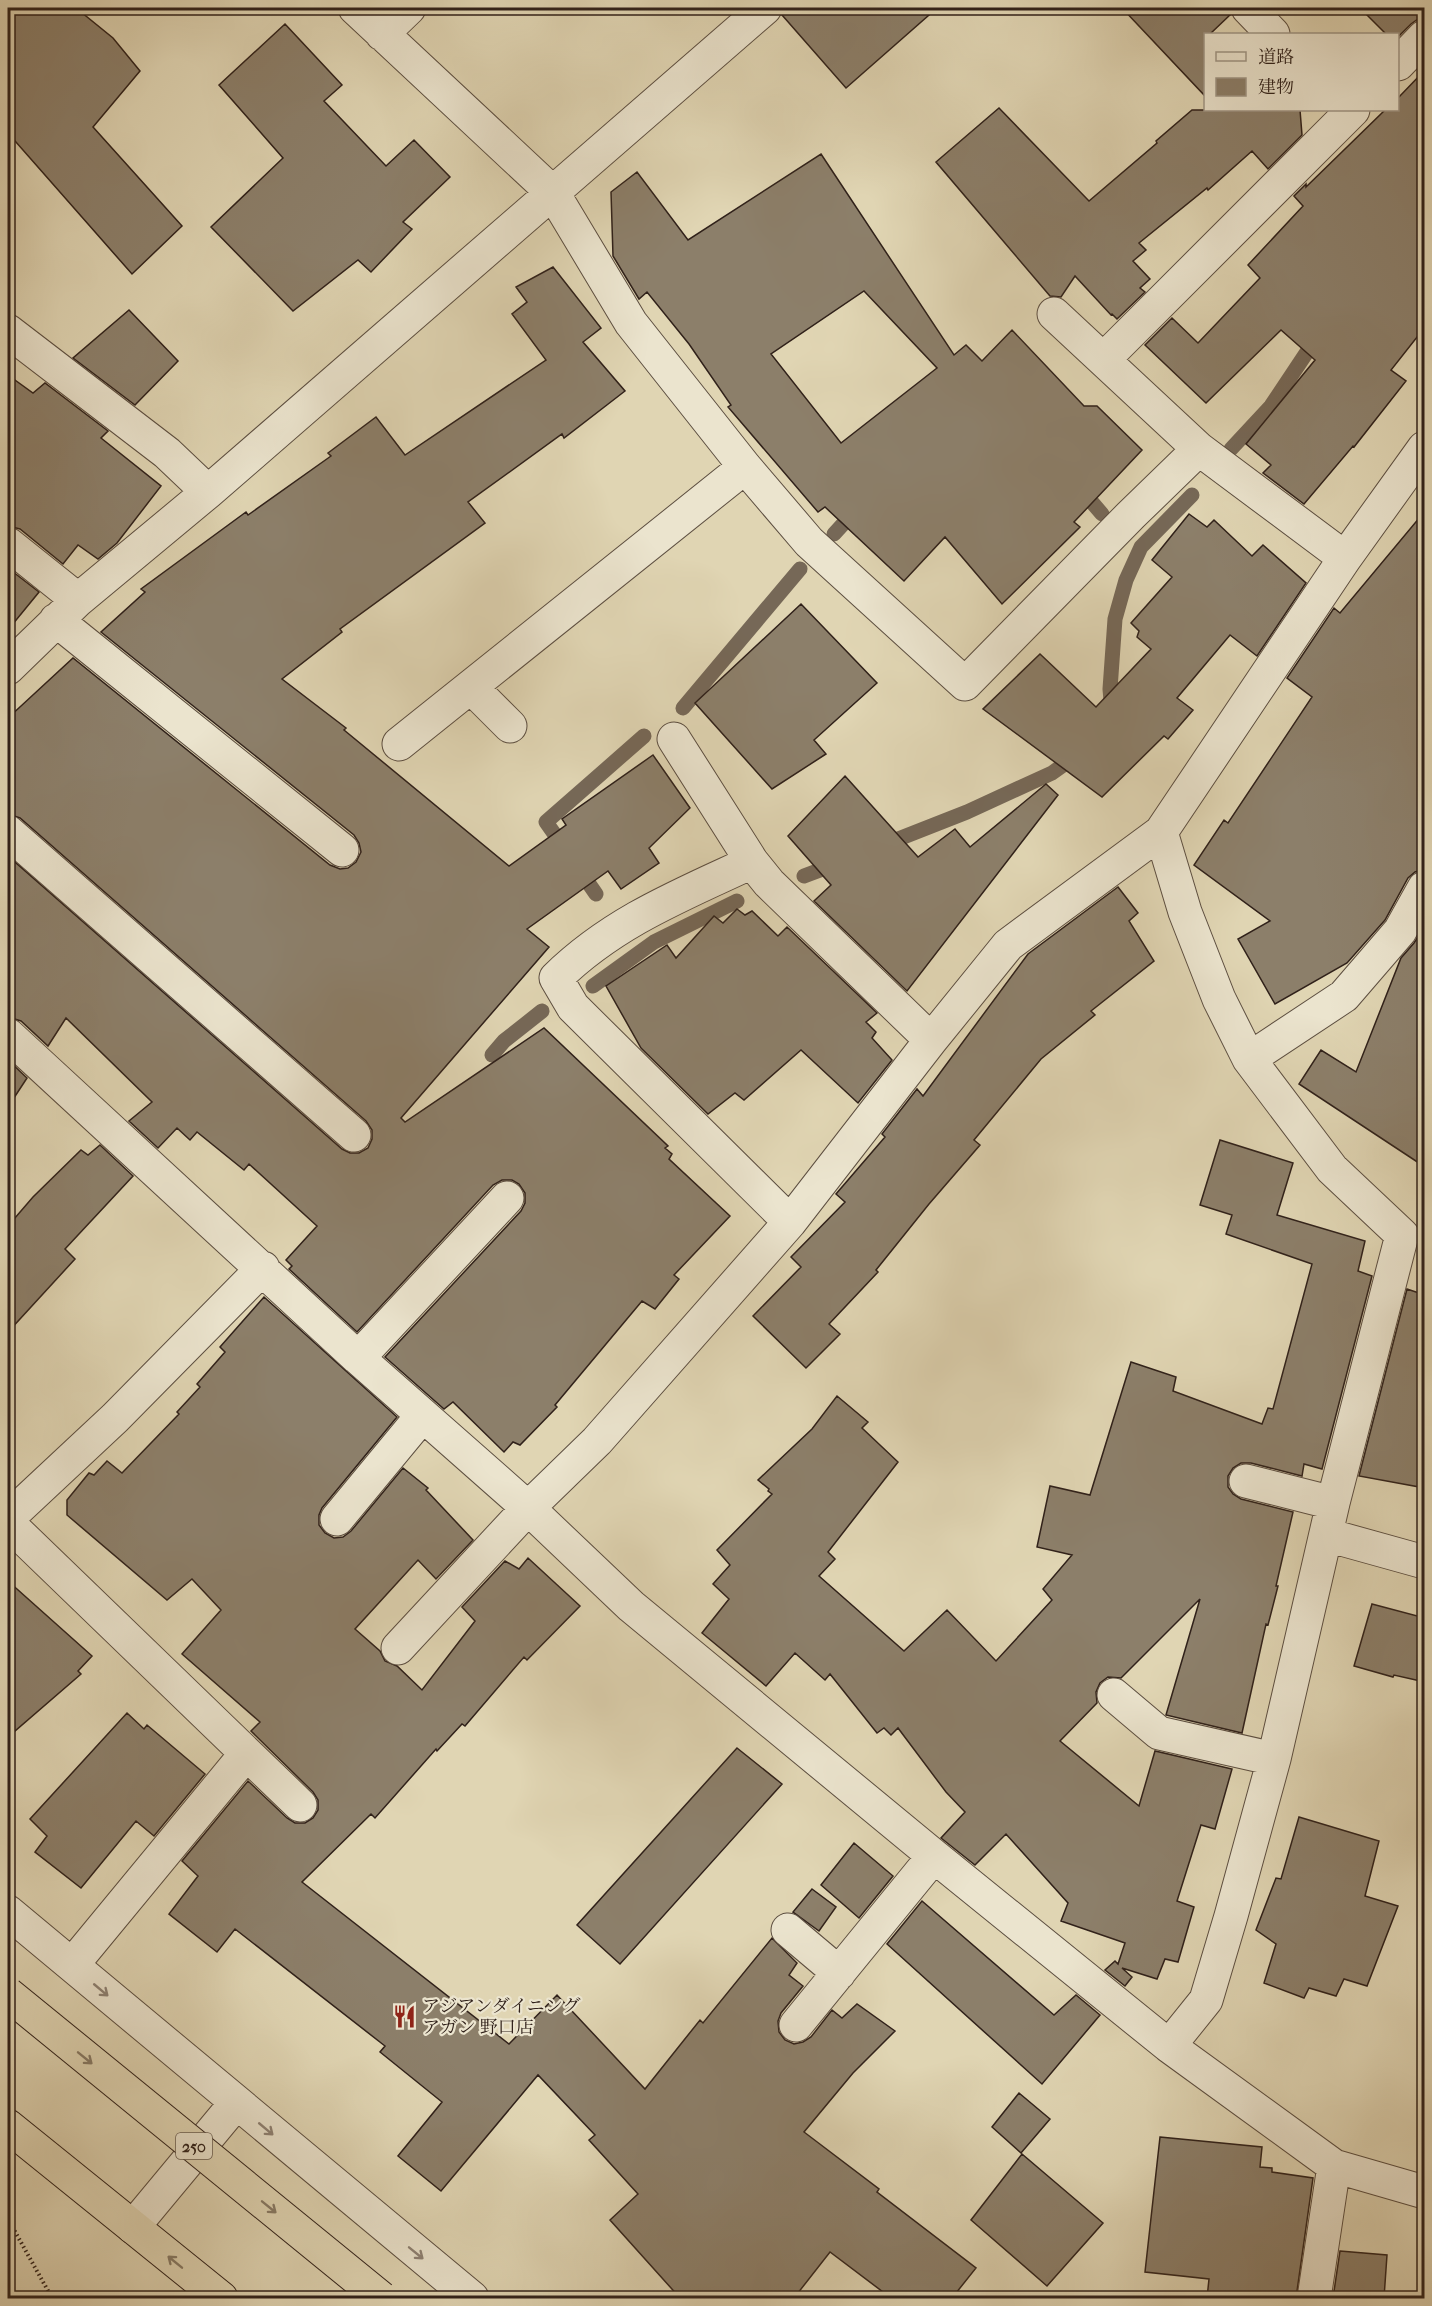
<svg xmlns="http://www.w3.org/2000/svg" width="1432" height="2306" font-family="'IM FELL French Canon','Noto Serif JP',serif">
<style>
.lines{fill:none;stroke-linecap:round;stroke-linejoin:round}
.stream{stroke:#766857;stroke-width:15}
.building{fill:#8c7f6a;stroke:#30211a;stroke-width:1.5;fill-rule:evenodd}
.minor-casing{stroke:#5c4e40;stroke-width:35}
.highway-casing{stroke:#30211a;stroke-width:35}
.path{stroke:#30211a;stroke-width:4;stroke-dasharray:1.5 3;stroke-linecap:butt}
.minor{stroke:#ebe4ce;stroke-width:33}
.highway{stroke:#e0d5b3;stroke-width:33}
.highway-bridge-casing{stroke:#30211a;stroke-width:35;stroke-linecap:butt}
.highway-bridge{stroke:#e0d5b3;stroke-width:33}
.oneway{stroke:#8e8274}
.oneway2{stroke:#887b66}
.labels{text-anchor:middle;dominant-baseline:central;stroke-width:4.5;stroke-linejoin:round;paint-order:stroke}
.shield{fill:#ebe4ce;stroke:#685c50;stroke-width:1.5}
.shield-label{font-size:16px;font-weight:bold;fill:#30211a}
.poi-label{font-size:18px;fill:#30211a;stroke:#ebe4ce;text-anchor:start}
</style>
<rect width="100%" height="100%" fill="#e0d5b3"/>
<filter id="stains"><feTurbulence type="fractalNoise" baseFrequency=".00333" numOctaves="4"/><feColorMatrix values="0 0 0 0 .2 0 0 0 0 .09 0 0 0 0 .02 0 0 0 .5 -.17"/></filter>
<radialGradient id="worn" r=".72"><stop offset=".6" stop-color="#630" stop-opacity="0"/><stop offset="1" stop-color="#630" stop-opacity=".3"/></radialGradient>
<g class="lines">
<path class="stream" d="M 1231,449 L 1271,406 L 1317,337
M 1079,487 L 1102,514
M 834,534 L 855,511
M 683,708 L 800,569
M 1112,712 L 1110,689 L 1115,619 L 1126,580 L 1141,547 L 1192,495
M 883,845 L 967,812 L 1052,773 L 1076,756
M 565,849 L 546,822 L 644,736
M 578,868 L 596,894
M 804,876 L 836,864
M 593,986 L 654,942 L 737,901
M 492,1055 L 504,1041 L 542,1011"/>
</g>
<path class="building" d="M 8,8 L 76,8 L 113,38 L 140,71 L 93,127 L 182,226 L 132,274 L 8,133 Z
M 783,8 L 937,8 L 846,88 L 782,15 Z
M 1122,8 L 1230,8 L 1231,14 L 1210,34 L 1206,34 L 1206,97 Z
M 1360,8 L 1425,8 L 1425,19 L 1418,19 L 1411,24 L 1398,37 L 1398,34 L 1386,34 Z
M 285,24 L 342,85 L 324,101 L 386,166 L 414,140 L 450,177 L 403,222 L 412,229 L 371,272 L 358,260 L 293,311 L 211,227 L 283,158 L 219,85 Z
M 1425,64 L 1425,327 L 1391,370 L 1406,381 L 1354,447 L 1353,446 L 1304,504 L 1263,473 L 1271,465 L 1246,444 L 1315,360 L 1281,330 L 1206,403 L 1145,345 L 1172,318 L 1198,343 L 1260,278 L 1248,265 L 1303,206 L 1294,196 L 1306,184 L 1306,187 L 1385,110 L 1398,110 L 1398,98 L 1423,72 L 1420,69 Z
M 999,108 L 1089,201 L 1157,143 L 1156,141 L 1192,110 L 1300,110 L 1302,135 L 1268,169 L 1252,151 L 1208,190 L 1207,188 L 1139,243 L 1146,250 L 1133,261 L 1150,279 L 1140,288 L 1145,292 L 1117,319 L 1112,314 L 1111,315 L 1075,276 L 1061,297 L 1050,296 L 936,162 Z
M 821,154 L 954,355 L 966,345 L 982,361 L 1012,330 L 1084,406 L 1097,406 L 1142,450 L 1074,522 L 1080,527 L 1002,604 L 945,537 L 904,581 L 825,507 L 818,512 L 728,407 L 731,405 L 689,344 L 647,292 L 639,299 L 613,256 L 611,192 L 637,172 L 688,240 ZM 864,291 L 937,368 L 841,443 L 771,354 Z
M 553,267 L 601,328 L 583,342 L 625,391 L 564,438 L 562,434 L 468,502 L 485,523 L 340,629 L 342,632 L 282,679 L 346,728 L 344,730 L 509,866 L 566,825 L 562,819 L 653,755 L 690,808 L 649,848 L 659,863 L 621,889 L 608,871 L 527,929 L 549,947 L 401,1118 L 405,1122 L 544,1028 L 668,1146 L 665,1148 L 672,1154 L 669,1159 L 730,1216 L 674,1275 L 679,1279 L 655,1309 L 642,1301 L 555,1405 L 557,1407 L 520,1445 L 513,1442 L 504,1452 L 453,1402 L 444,1409 L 385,1357 L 521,1211 L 525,1203 L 525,1193 L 519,1184 L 512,1180 L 502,1180 L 493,1185 L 357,1332 L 289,1269 L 292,1266 L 286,1260 L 317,1226 L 249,1164 L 244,1170 L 197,1132 L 190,1140 L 177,1128 L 158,1148 L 129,1121 L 152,1102 L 66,1018 L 48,1046 L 21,1021 L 8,1017 L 8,856 L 342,1149 L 350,1153 L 359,1153 L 368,1148 L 372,1139 L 372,1130 L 366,1121 L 20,818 L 8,814 L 8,718 L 73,658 L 330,865 L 340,869 L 348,868 L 356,862 L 361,852 L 359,843 L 354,835 L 101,632 L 145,592 L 141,589 L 246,512 L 248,515 L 331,456 L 328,453 L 376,417 L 405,455 L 546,360 L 512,314 L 527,302 L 516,287 Z
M 129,310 L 178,361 L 135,405 L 73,358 Z
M 8,375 L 33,393 L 45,383 L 108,431 L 101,438 L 161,486 L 117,543 L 98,559 L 78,545 L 63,564 L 20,529 L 8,526 Z
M 1425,511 L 1425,869 L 1415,872 L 1408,878 L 1385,920 L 1347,963 L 1275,1004 L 1238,939 L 1270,921 L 1194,865 L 1224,820 L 1228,823 L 1312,697 L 1287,678 L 1334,608 L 1340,613 Z
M 1189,514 L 1207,527 L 1214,520 L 1252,556 L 1263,545 L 1306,583 L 1257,656 L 1230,635 L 1177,698 L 1193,710 L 1168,739 L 1164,736 L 1102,797 L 983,709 L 1040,654 L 1096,707 L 1151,649 L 1137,637 L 1139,631 L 1131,623 L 1172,577 L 1152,560 Z
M 8,568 L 39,592 L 8,630 Z
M 801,604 L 877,683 L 814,740 L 826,754 L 772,789 L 695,703 Z
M 845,776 L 918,857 L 955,829 L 970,847 L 1046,784 L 1058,795 L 907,991 L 814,901 L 831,885 L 788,836 Z
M 1118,887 L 1138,913 L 1129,921 L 1154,961 L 1091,1011 L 1095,1015 L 1041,1059 L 974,1140 L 980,1145 L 929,1204 L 876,1270 L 878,1272 L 829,1324 L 840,1334 L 806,1368 L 753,1316 L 801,1267 L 791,1257 L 845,1202 L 836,1194 L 885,1137 L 882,1134 L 917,1089 L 923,1096 L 1028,954 Z
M 737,909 L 745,915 L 752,911 L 778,936 L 787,927 L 877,1013 L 866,1022 L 876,1032 L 872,1038 L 892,1060 L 858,1103 L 801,1050 L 744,1100 L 735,1093 L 708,1114 L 641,1048 L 606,986 L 667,945 L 676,958 L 714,916 L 723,923 Z
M 1425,926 L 1425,1167 L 1299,1084 L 1321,1050 L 1356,1072 L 1401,958 L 1414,943 Z
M 8,1060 L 27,1078 L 8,1107 Z
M 1220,1140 L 1293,1163 L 1277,1215 L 1365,1241 L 1358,1271 L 1372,1276 L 1322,1469 L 1304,1464 L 1302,1476 L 1251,1463 L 1241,1463 L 1233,1468 L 1228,1476 L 1228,1487 L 1233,1494 L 1241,1499 L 1293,1512 L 1276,1586 L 1278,1586 L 1268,1625 L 1266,1624 L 1242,1733 L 1166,1715 L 1200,1599 L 1121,1678 L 1108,1677 L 1100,1683 L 1096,1692 L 1097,1703 L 1060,1741 L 1139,1806 L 1155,1751 L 1232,1769 L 1215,1829 L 1201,1825 L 1177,1901 L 1194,1907 L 1178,1962 L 1165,1959 L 1157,1979 L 1122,1968 L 1132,1977 L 1125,1986 L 1105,1970 L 1115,1961 L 1118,1964 L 1125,1943 L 1061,1921 L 1068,1903 L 1006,1834 L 975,1865 L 941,1838 L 965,1812 L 946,1792 L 898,1728 L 891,1735 L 884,1728 L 877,1733 L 830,1674 L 825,1680 L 795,1653 L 766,1686 L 702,1633 L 729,1599 L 713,1584 L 730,1565 L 717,1550 L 772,1494 L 768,1491 L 769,1489 L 758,1480 L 812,1429 L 837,1396 L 868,1422 L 862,1428 L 898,1462 L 828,1552 L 835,1559 L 819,1576 L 904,1651 L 947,1610 L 996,1661 L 1052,1600 L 1043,1589 L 1072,1555 L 1037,1547 L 1050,1486 L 1090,1495 L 1131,1362 L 1176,1377 L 1173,1391 L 1262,1424 L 1268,1408 L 1273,1409 L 1312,1264 L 1226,1234 L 1232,1215 L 1200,1205 Z
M 100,1145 L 133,1176 L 65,1249 L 75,1259 L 8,1332 L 8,1226 L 33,1197 L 81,1150 L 88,1155 Z
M 1407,1289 L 1425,1295 L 1425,1488 L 1359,1476 Z
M 264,1297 L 397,1417 L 322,1508 L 319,1515 L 319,1525 L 325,1533 L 334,1538 L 343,1537 L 351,1531 L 403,1468 L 428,1488 L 426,1490 L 473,1540 L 436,1579 L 418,1560 L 355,1629 L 380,1651 L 385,1661 L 397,1666 L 422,1690 L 475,1621 L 462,1607 L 505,1561 L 519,1569 L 528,1558 L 580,1606 L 527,1660 L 524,1657 L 465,1726 L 462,1724 L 437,1751 L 436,1749 L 375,1818 L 371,1814 L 302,1882 L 509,2044 L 557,1995 L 645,2089 L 700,2020 L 703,2023 L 772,1938 L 797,1963 L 789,1975 L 803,1986 L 781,2013 L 778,2021 L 779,2032 L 785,2040 L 794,2044 L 803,2042 L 811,2037 L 832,2010 L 842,2018 L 857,2004 L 895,2031 L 853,2073 L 804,2132 L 879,2189 L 877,2192 L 976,2268 L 952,2298 L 891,2298 L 830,2252 L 794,2298 L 680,2298 L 610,2220 L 638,2194 L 589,2140 L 595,2135 L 538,2075 L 441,2191 L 398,2156 L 442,2102 L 380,2052 L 385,2046 L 235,1929 L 217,1952 L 169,1914 L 198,1876 L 182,1861 L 248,1781 L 287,1818 L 295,1823 L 305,1823 L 313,1818 L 318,1810 L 318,1800 L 313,1792 L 251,1731 L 260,1722 L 182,1654 L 221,1610 L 192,1579 L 167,1600 L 67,1515 L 67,1500 L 89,1473 L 94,1475 L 107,1461 L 122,1473 L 179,1414 L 177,1412 L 200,1387 L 197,1384 L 225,1352 L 220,1347 Z
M 8,1581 L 92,1656 L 78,1671 L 81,1674 L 8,1737 Z
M 1372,1604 L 1425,1618 L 1425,1682 L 1394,1675 L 1393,1677 L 1354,1666 Z
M 127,1713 L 144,1729 L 147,1725 L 205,1774 L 154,1836 L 136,1821 L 81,1888 L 35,1852 L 47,1836 L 30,1819 Z
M 737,1748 L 782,1784 L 620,1964 L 577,1925 Z
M 1299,1817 L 1379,1841 L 1365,1896 L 1398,1906 L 1367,1986 L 1344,1979 L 1336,1996 L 1309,1988 L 1304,1998 L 1264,1983 L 1276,1944 L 1256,1930 L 1276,1878 L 1281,1879 Z
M 854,1843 L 893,1876 L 859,1918 L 821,1885 Z
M 812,1889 L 836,1907 L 819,1931 L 793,1912 Z
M 922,1901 L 1054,2015 L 1076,1995 L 1100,2015 L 1042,2084 L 887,1944 Z
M 1019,2093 L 1050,2119 L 1021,2153 L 992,2127 Z
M 1160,2137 L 1262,2147 L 1260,2167 L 1272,2168 L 1272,2172 L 1313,2178 L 1296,2298 L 1207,2298 L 1209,2279 L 1145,2272 Z
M 1022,2154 L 1103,2223 L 1047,2286 L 971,2220 Z
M 1340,2251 L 1387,2255 L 1384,2298 L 1333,2298 Z"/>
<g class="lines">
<defs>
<path id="minor" d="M 355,8 L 553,193 L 631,323 L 745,467 L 809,542 L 965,684 L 1131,515 L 1199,449
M 1248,8 L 1273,34
M 382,34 L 409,8
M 1398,64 L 1424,37
M 1054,314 L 1199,449 L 1345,558
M 8,331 L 167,453 L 208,492
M 1104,359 L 1353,110
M 8,544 L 78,600
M 56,620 L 342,850
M 8,668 L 78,600 L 208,492 L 765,8
M 471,687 L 510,726
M 674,739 L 752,862 L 769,883 L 931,1040
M 399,744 L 745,467
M 8,832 L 354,1135
M 1161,832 L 1185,912 L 1219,999 L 1249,1059 L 1332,1169 L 1402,1235 L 1333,1503 L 1274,1759 L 1231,1916 L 1206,2000 L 1169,2046
M 752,862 C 681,895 613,922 556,978 L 573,1007 L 790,1222
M 8,1035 L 358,1358 L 528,1508 L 631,1606 L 934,1856 L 1169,2046 L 1334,2166 L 1424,2192
M 1249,1059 L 1344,996 L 1400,931 L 1424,888
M 358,1358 L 507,1198
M 1246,1481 L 1333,1503
M 8,1518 L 115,1418 L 263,1268
M 337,1519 L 422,1416
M 8,1523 L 300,1805
M 1327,1535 L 1424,1562
M 398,1648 L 528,1508 L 597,1441 L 790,1222 L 931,1040 L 1008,945 L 1161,832 L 1345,558 L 1424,448
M 1114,1695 L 1159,1733 L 1274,1759
M 8,1912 L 472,2298
M 788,1930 L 839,1973
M 72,1965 L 246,1754
M 796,2025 L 934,1856
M 133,2227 L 236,2103
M 1314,2298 L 1334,2166"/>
<path id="highway" d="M 8,2126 L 221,2298"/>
</defs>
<use href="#minor" class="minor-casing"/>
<use href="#highway" class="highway-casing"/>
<path class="path" d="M 8,2219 L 52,2298"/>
<use href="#minor" class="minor"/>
<use href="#highway" class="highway"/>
<defs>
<path id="highway-bridge" d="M 8,1994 L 381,2298"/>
</defs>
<use href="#highway-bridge" class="highway-bridge-casing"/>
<use href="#highway-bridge" class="highway-bridge"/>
</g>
<defs><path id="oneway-shaft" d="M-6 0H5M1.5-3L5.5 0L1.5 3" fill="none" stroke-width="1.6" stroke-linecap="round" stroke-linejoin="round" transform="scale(1.5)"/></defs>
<g class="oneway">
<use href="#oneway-shaft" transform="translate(101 1990) rotate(40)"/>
<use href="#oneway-shaft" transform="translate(266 2129) rotate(40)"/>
<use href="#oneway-shaft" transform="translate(416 2253) rotate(39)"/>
</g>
<g class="oneway2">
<use href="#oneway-shaft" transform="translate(85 2058) rotate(39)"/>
<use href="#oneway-shaft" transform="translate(269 2207) rotate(39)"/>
<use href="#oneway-shaft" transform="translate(175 2262) rotate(-141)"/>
</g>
<defs>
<symbol id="restaurant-bare" viewBox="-9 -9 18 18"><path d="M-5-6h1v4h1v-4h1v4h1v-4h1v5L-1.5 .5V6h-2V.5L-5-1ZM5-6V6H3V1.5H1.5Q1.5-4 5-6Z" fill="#8f2418" stroke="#ebe4ce" stroke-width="2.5" paint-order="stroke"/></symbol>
</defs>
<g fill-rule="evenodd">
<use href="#restaurant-bare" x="388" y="2000" width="33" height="33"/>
</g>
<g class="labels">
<rect class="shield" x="176" y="2133" width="36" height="26" rx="4.5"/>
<g class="shield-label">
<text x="194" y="2146">250</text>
</g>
<g class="poi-label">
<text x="422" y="2006">アジアンダイニング<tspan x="422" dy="21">アガン 野口店</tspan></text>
</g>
</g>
<rect width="1432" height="2306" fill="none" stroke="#e0d5b3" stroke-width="30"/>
<rect x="9" y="9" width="1414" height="2288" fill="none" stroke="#30211a" stroke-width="3"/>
<rect x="15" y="15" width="1402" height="2276" fill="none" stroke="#30211a" stroke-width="1.5"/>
<rect x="1204" y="33" width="195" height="78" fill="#ebe4ce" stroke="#a09686" stroke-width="1.5"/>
<rect x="1216" y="52" width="30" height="9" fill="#ebe4ce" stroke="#a09686" stroke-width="1.5"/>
<text x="1258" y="63" font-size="18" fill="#30211a">道路</text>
<rect x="1216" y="78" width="30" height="18" fill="#8c7f6a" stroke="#a09686" stroke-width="1.5"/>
<text x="1258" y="93" font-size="18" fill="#30211a">建物</text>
<rect width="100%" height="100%" filter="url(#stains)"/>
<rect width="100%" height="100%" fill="url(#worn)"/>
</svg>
